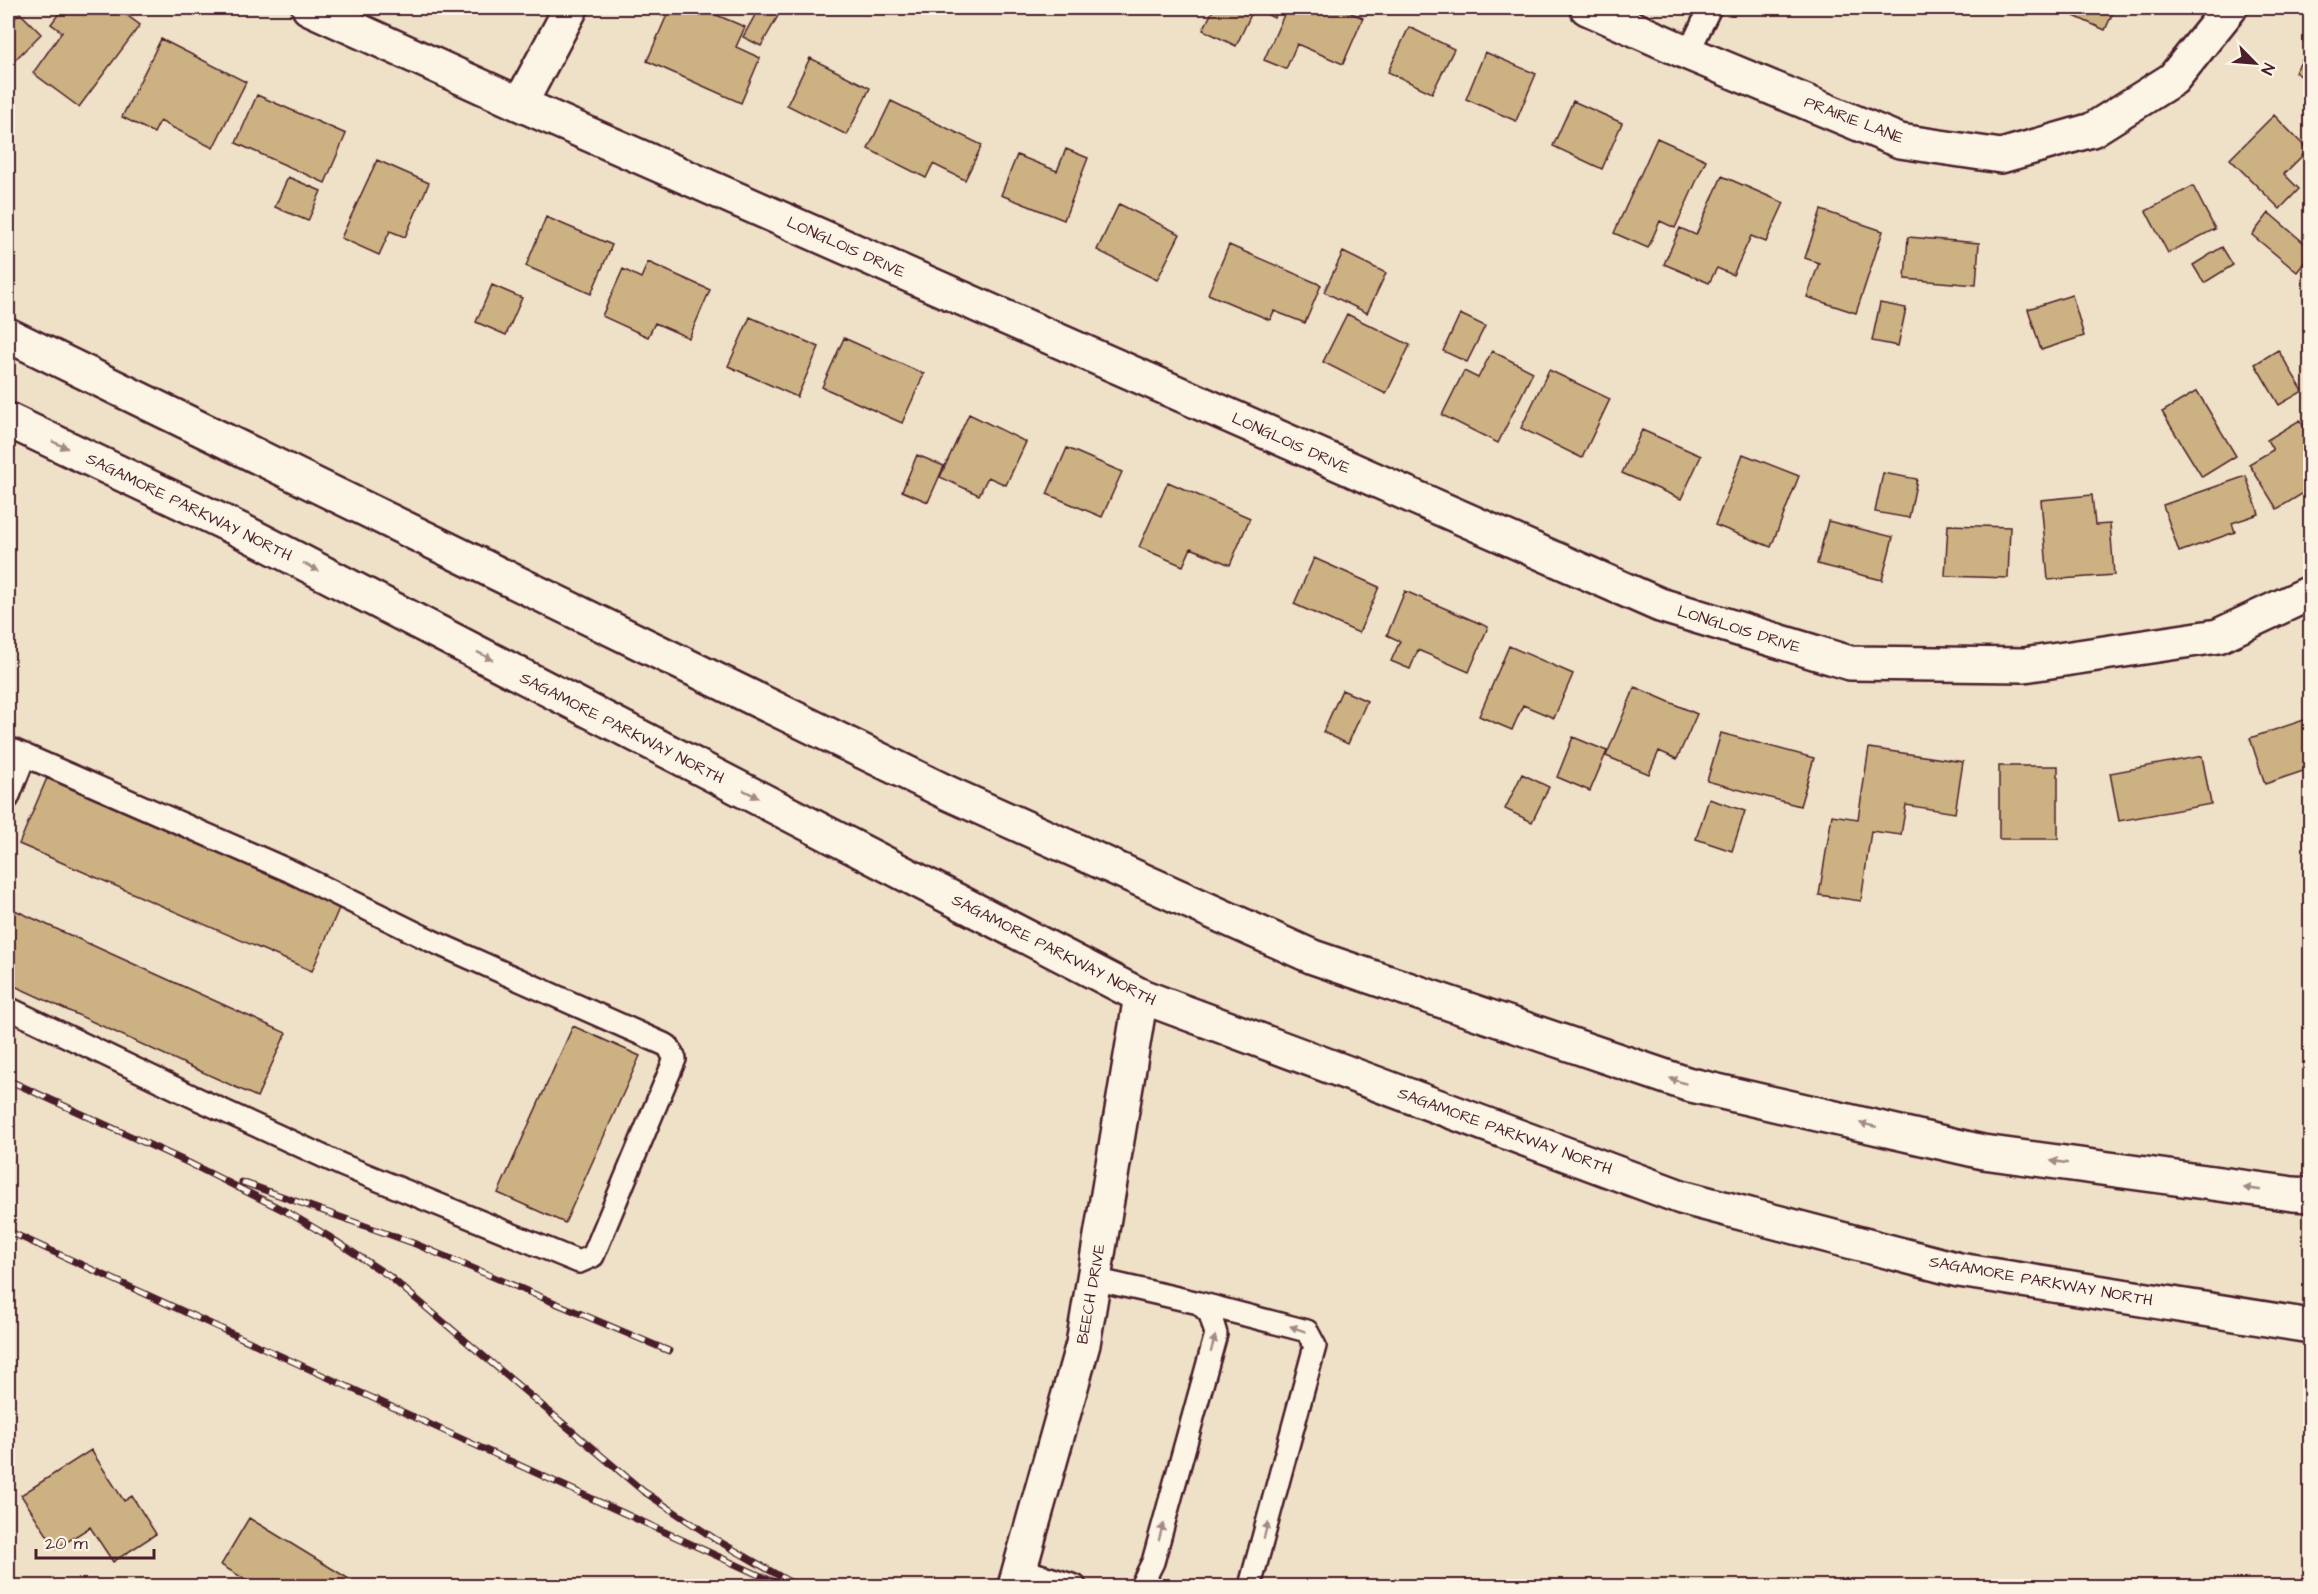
<svg xmlns="http://www.w3.org/2000/svg" width="2318" height="1594" font-family="'Architects Daughter',sans-serif">
<style>
.building{fill:#ccb182;stroke:#4a1f2b;stroke-width:1.5}
.lines{fill:none;stroke-linecap:round;stroke-linejoin:round}
.service-casing{stroke:#4a1f2b;stroke-width:26}
.minor-casing{stroke:#4a1f2b;stroke-width:38}
.primary-casing{stroke:#4a1f2b;stroke-width:38}
.service{stroke:#fcf5e5;stroke-width:21}
.minor{stroke:#fcf5e5;stroke-width:33}
.primary{stroke:#fcf5e5;stroke-width:33}
.rail-casing{stroke:#4a1f2b;stroke-width:7}
.rail{stroke:#fcf5e5;stroke-width:4.5;stroke-dasharray:14;stroke-linecap:butt}
.oneway{fill:#a38a88}
.labels{text-anchor:middle;dominant-baseline:central;stroke-width:5;stroke-linejoin:round;paint-order:stroke}
.street-label{font-size:16px;fill:#4a1f2b;stroke:#fcf5e5}
</style>
<rect width="100%" height="100%" fill="#eee1c7"/>
<filter id="ink" filterUnits="userSpaceOnUse"><feTurbulence type="fractalNoise" baseFrequency=".0167" numOctaves="2"/><feDisplacementMap in="SourceGraphic" scale="12" xChannelSelector="R" yChannelSelector="G"/><feConvolveMatrix kernelMatrix="1 2 1 2 8 2 1 2 1" color-interpolation-filters="sRGB"/></filter>
<g filter="url(#ink)">
<path class="building" d="M 63,8 L 117,8 L 140,25 L 79,107 L 33,73 L 62,32 L 51,24 Z
M 670,8 L 700,8 L 745,27 L 736,47 L 760,58 L 741,103 L 647,61 Z
M 759,8 L 767,8 L 779,14 L 761,46 L 743,37 Z
M 1214,8 L 1279,8 L 1274,18 L 1254,8 L 1236,46 L 1203,30 Z
M 1287,8 L 1340,8 L 1363,18 L 1343,64 L 1297,44 L 1286,69 L 1264,60 Z
M 2056,8 L 2115,8 L 2105,30 Z
M 20,13 L 41,34 L 13,62 L 8,56 L 8,25 Z
M 1409,27 L 1454,49 L 1432,93 L 1388,72 Z
M 161,39 L 246,82 L 213,148 L 160,121 L 154,133 L 122,117 Z
M 2310,47 L 2310,82 L 2295,72 Z
M 1485,52 L 1536,74 L 1516,121 L 1466,99 Z
M 810,58 L 870,88 L 847,135 L 787,105 Z
M 257,95 L 346,134 L 325,183 L 236,143 Z
M 891,101 L 982,145 L 965,180 L 933,164 L 926,178 L 868,149 Z
M 1573,101 L 1622,123 L 1602,169 L 1553,146 Z
M 2274,115 L 2308,150 L 2284,174 L 2299,189 L 2280,209 L 2230,159 Z
M 1657,138 L 1706,160 L 1675,228 L 1660,221 L 1648,248 L 1614,233 Z
M 1066,149 L 1088,158 L 1064,220 L 1001,195 L 1017,155 L 1057,171 Z
M 377,160 L 429,183 L 405,237 L 390,231 L 379,255 L 341,238 Z
M 1722,176 L 1784,203 L 1766,242 L 1751,236 L 1733,275 L 1717,268 L 1709,283 L 1664,264 L 1680,228 L 1696,235 Z
M 288,177 L 321,191 L 308,221 L 275,207 Z
M 2193,186 L 2215,229 L 2168,253 L 2146,211 Z
M 1119,204 L 1180,234 L 1157,280 L 1097,250 Z
M 1821,210 L 1883,231 L 1856,313 L 1807,297 L 1819,263 L 1805,258 Z
M 2269,213 L 2310,248 L 2310,255 L 2297,272 L 2252,235 Z
M 546,217 L 612,245 L 591,294 L 526,266 Z
M 1908,237 L 1979,243 L 1976,285 L 1905,279 Z
M 1229,245 L 1321,285 L 1305,323 L 1274,311 L 1270,320 L 1208,294 Z
M 2222,247 L 2233,265 L 2204,283 L 2193,265 Z
M 1343,252 L 1386,273 L 1367,313 L 1324,292 Z
M 648,262 L 710,290 L 689,338 L 655,323 L 648,337 L 602,316 L 623,269 L 641,278 Z
M 492,285 L 522,298 L 506,335 L 476,322 Z
M 2072,295 L 2084,336 L 2041,350 L 2028,309 Z
M 1880,303 L 1906,308 L 1898,346 L 1872,341 Z
M 1347,314 L 1410,345 L 1386,394 L 1323,362 Z
M 1460,314 L 1485,326 L 1467,362 L 1443,351 Z
M 750,317 L 819,347 L 797,397 L 728,366 Z
M 844,338 L 924,374 L 902,423 L 822,387 Z
M 2278,350 L 2303,391 L 2279,405 L 2255,364 Z
M 1492,351 L 1533,372 L 1498,443 L 1442,415 L 1464,371 L 1478,378 Z
M 1549,370 L 1610,399 L 1582,458 L 1521,428 Z
M 2197,391 L 2236,456 L 2202,477 L 2162,412 Z
M 969,414 L 1026,442 L 1006,485 L 988,477 L 979,495 L 940,477 Z
M 2300,420 L 2310,438 L 2310,489 L 2277,509 L 2249,464 L 2273,450 L 2267,440 Z
M 1642,430 L 1701,456 L 1681,499 L 1622,473 Z
M 1067,448 L 1122,472 L 1102,517 L 1047,494 Z
M 1743,454 L 1799,476 L 1771,547 L 1715,525 Z
M 917,455 L 944,466 L 928,502 L 902,491 Z
M 1883,473 L 1917,479 L 1909,518 L 1875,512 Z
M 2246,476 L 2259,514 L 2232,523 L 2235,532 L 2179,552 L 2163,505 Z
M 1168,482 L 1250,518 L 1230,565 L 1191,548 L 1183,566 L 1139,547 Z
M 2092,495 L 2095,525 L 2110,524 L 2114,575 L 2048,580 L 2041,500 Z
M 1828,521 L 1893,537 L 1882,580 L 1817,564 Z
M 1948,525 L 2010,527 L 2008,578 L 1945,576 Z
M 1314,558 L 1379,587 L 1359,633 L 1294,604 Z
M 1405,591 L 1488,627 L 1469,672 L 1418,650 L 1410,669 L 1391,661 L 1400,641 L 1387,635 Z
M 1509,646 L 1573,674 L 1554,718 L 1523,705 L 1512,730 L 1479,716 Z
M 1635,687 L 1697,714 L 1677,759 L 1659,751 L 1649,774 L 1606,756 Z
M 1342,690 L 1367,701 L 1348,744 L 1323,732 Z
M 2310,718 L 2310,783 L 2306,770 L 2265,784 L 2250,738 Z
M 1721,733 L 1814,758 L 1800,806 L 1707,781 Z
M 1573,737 L 1607,751 L 1590,791 L 1557,777 Z
M 1869,748 L 1963,762 L 1955,813 L 1906,805 L 1901,835 L 1871,831 L 1861,901 L 1819,895 L 1832,815 L 1858,819 Z
M 2202,756 L 2211,804 L 2119,821 L 2110,773 Z
M 1999,766 L 2058,766 L 2058,839 L 1999,839 Z
M 1522,774 L 1549,787 L 1532,822 L 1505,809 Z
M 47,778 L 340,906 L 312,971 L 19,844 Z
M 1709,799 L 1745,811 L 1732,851 L 1696,839 Z
M 8,907 L 286,1033 L 257,1097 L 8,983 Z
M 573,1026 L 640,1056 L 565,1223 L 498,1193 Z
M 91,1450 L 124,1501 L 132,1496 L 156,1534 L 113,1562 L 90,1527 L 56,1549 L 21,1495 Z
M 249,1518 L 354,1582 L 351,1586 L 256,1586 L 221,1565 Z"/>
<g class="lines">
<defs>
<path id="service" d="M 1688,53 L 1710,8
M 8,748 L 290,871 L 432,941 L 668,1046 L 675,1059 L 593,1256 L 579,1262 L 342,1165 L 198,1099 L 8,1008
M 8,798 L 25,755
M 1094,1279 L 1199,1303 L 1210,1314 L 1216,1334 L 1153,1562 L 1141,1586
M 1199,1303 L 1307,1331 L 1315,1346 L 1250,1586
M 1020,1569 L 1075,1586"/>
<path id="minor" d="M 309,8 L 520,104 L 1660,605 L 1850,663 L 2024,665 L 2218,636 L 2310,593
M 1587,8 L 1688,53 L 1900,141 L 2001,156 L 2092,130 L 2173,79 L 2230,8
M 520,104 L 571,8
M 1015,1586 L 1083,1344 L 1141,996"/>
<path id="primary" d="M 8,335 L 948,793 L 1313,957 L 1687,1084 L 1983,1152 L 2293,1194 L 2310,1195
M 8,420 L 242,531 L 1141,996 L 1681,1197 L 1959,1270 L 2310,1326"/>
</defs>
<use href="#service" class="service-casing"/>
<use href="#minor" class="minor-casing"/>
<use href="#primary" class="primary-casing"/>
<use href="#service" class="service"/>
<use href="#minor" class="minor"/>
<use href="#primary" class="primary"/>
<defs>
<path id="rail" d="M 8,1080 L 189,1163 L 287,1212 L 328,1236 L 389,1276 L 643,1491 L 715,1539 L 797,1586
M 242,1182 L 413,1243 L 669,1351
M 8,1231 L 774,1582"/>
</defs>
<use href="#rail" class="rail-casing"/>
<use href="#rail" class="rail"/>
</g>
<defs><path id="oneway-solid" d="M-6-.8H1V-3.2L6.5 0L1 3.2V.8H-6Z" transform="scale(1.5)"/></defs>
<g class="oneway">
<use href="#oneway-solid" transform="translate(60 445) rotate(25)"/>
<use href="#oneway-solid" transform="translate(311 567) rotate(27)"/>
<use href="#oneway-solid" transform="translate(485 656) rotate(27)"/>
<use href="#oneway-solid" transform="translate(751 794) rotate(27)"/>
<use href="#oneway-solid" transform="translate(1678 1081) rotate(-161)"/>
<use href="#oneway-solid" transform="translate(1868 1125) rotate(-167)"/>
<use href="#oneway-solid" transform="translate(2059 1162) rotate(-172)"/>
<use href="#oneway-solid" transform="translate(2252 1189) rotate(-172)"/>
<use href="#oneway-solid" transform="translate(1298 1329) rotate(-161)"/>
<use href="#oneway-solid" transform="translate(1213 1344) rotate(-75)"/>
<use href="#oneway-solid" transform="translate(1266 1530) rotate(-75)"/>
<use href="#oneway-solid" transform="translate(1161 1532) rotate(-75)"/>
</g>
</g>
<g class="labels">
<g class="street-label">
<text transform="translate(1854 120) rotate(21)">PRAIRIE LANE</text>
<text transform="translate(846 247) rotate(24)">LONGLOIS DRIVE</text>
<text transform="translate(1291 443) rotate(24)">LONGLOIS DRIVE</text>
<text transform="translate(189 507) rotate(26)">SAGAMORE PARKWAY NORTH</text>
<text transform="translate(1739 629) rotate(17)">LONGLOIS DRIVE</text>
<text transform="translate(622 728) rotate(27)">SAGAMORE PARKWAY NORTH</text>
<text transform="translate(1054 950) rotate(27)">SAGAMORE PARKWAY NORTH</text>
<text transform="translate(1505 1131) rotate(20)">SAGAMORE PARKWAY NORTH</text>
<text transform="translate(2041 1281) rotate(10)">SAGAMORE PARKWAY NORTH</text>
<text transform="translate(1091 1294) rotate(-80)">BEECH DRIVE</text>
</g>
</g>
<rect width="2318" height="1594" fill="none" stroke="#fcf5e5" stroke-width="30"/>
<rect x="15" y="15" width="2288" height="1564" fill="none" stroke="#4a1f2b" stroke-width="2" filter="url(#ink)"/>
<g transform="translate(2255 63) rotate(115)" stroke="#fcf5e5" stroke-width="4.5" paint-order="stroke">
<path d="M0-4.5L10 22L0 15L-10 22Z" fill="#4a1f2b"/>
<text y="-9" font-size="16" font-weight="bold" text-anchor="middle" fill="#4a1f2b">N</text>
</g>
<path d="M36 1549v9h118v-9" fill="none" stroke="#4a1f2b" stroke-width="3"/>
<text x="45" y="1549" font-size="18" fill="#4a1f2b" stroke="#fcf5e5" stroke-width="4.5" paint-order="stroke">20 m</text>
</svg>
